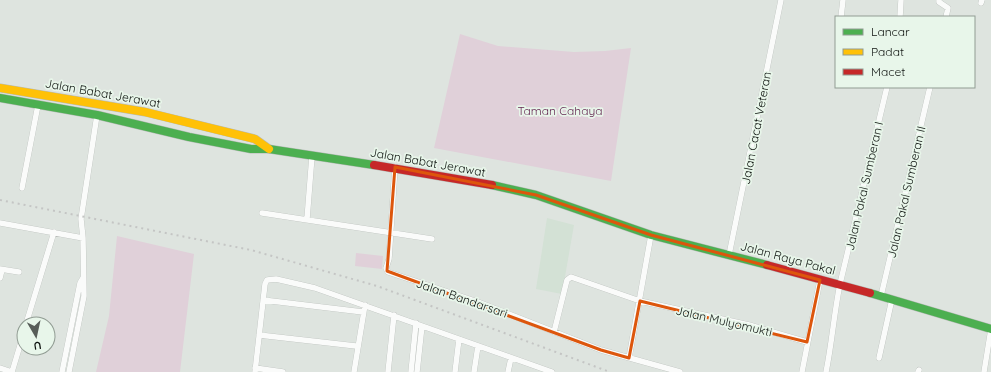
<svg xmlns="http://www.w3.org/2000/svg" width="991" height="372" font-family="Quicksand,sans-serif">
<style>
.built{fill:#d3e1d5}
.green{fill:#e0d0d9}
.lines{fill:none;stroke-linecap:round;stroke-linejoin:round}
.street-casing{stroke:#b5bab6;stroke-width:6}
.fast-casing{stroke:#b5bab6;stroke-width:9}
.slow-casing{stroke:#b5bab6;stroke-width:9}
.jam-casing{stroke:#b5bab6;stroke-width:9}
.street{stroke:#fafbfa;stroke-width:5.5}
.fast{stroke:#4caf50;stroke-width:8}
.slow{stroke:#ffc107;stroke-width:8}
.jam{stroke:#c62828;stroke-width:8}
.rail{stroke:#c4c5c4;stroke-width:2;stroke-dasharray:2 4;stroke-linecap:butt}
.marked{fill:none;stroke:#dd560c;stroke-width:3;stroke-linejoin:round}
.labels{text-anchor:middle;dominant-baseline:central;stroke-width:3.5;stroke-linejoin:round;paint-order:stroke}
.street-label{font-size:12px;fill:#0f1410;stroke:#e8f6ea}
.park-label{font-size:12px;fill:#652953;stroke:#e8f6ea}
</style>
<rect width="100%" height="100%" fill="#dee4df"/>
<path class="built" d="M 547,218 L 574,225 L 562,294 L 536,289 Z"/>
<path class="green" d="M 460,34 L 498,46 L 574,52 L 605,51 L 631,48 L 611,181 L 434,148 Z
M 117,236 L 194,254 L 180,372 L 96,372 L 109,316 Z
M 356,253 L 383,256 L 382,269 L 355,266 Z"/>
<g class="lines">
<defs>
<path id="street" d="M 939,0 L 939,2 L 948,8 L 946,17
M 981,3 L 982,0
M 841,17 L 843,0
M 900,17 L 901,0
M 395,167 L 389,259 L 386,268 L 388,272 L 478,302 L 601,350 L 680,372
M 22,188 L 38,105
M 262,213 L 432,239
M 307,219 L 312,156
M 0,223 L 83,238
M 729,255 L 781,0
M 0,269 L 19,272
M 0,278 L 2,270
M 881,296 L 930,87
M 263,300 L 363,312
M 26,324 L 54,232
M 554,332 L 567,280 L 571,277 L 640,301 L 749,325 L 807,342
M 259,335 L 356,346
M 629,358 L 651,235
M 879,358 L 892,299
M 0,368 L 12,372
M 255,368 L 283,372
M 12,372 L 24,332
M 62,372 L 80,283 L 83,278
M 69,372 L 84,296 L 83,238 L 81,219 L 97,115
M 255,372 L 265,284 L 267,280 L 276,279 L 315,288 L 552,372
M 354,372 L 365,305
M 388,372 L 394,315
M 411,372 L 416,323
M 417,372 L 422,326
M 455,372 L 459,339
M 474,372 L 478,346
M 508,372 L 511,358
M 802,372 L 820,280
M 826,372 C 832,343 834,313 840,284 L 887,87
M 918,372 L 919,370
M 984,372 L 991,329"/>
<path id="fast" d="M 0,98 L 97,115 L 189,137 L 251,149 L 269,149 L 374,165
M 492,185 L 536,195 L 651,235 L 767,265
M 870,293 L 991,329"/>
<path id="slow" d="M 0,88 L 145,112 L 255,139 L 269,149"/>
<path id="jam" d="M 374,165 L 492,185
M 767,265 L 870,293"/>
</defs>
<use href="#street" class="street-casing"/>
<use href="#fast" class="fast-casing"/>
<use href="#slow" class="slow-casing"/>
<use href="#jam" class="jam-casing"/>
<use href="#street" class="street"/>
<use href="#fast" class="fast"/>
<use href="#slow" class="slow"/>
<use href="#jam" class="jam"/>
<path class="rail" d="M 0,200 L 251,250 L 377,286 L 610,372"/>
</g>
<path class="marked" d="M 395,167 L 536,195 L 651,235 L 820,280 L 807,342 L 640,301 L 629,358 L 601,350 L 387,271 Z"/>
<g class="labels">
<g class="street-label">
<text transform="translate(103 93) rotate(10)">Jalan Babat Jerawat</text>
<text transform="translate(756 128) rotate(-79)">Jalan Cacat Veteran</text>
<text transform="translate(428 162) rotate(10)">Jalan Babat Jerawat</text>
<text transform="translate(864 186) rotate(-77)">Jalan Pakal Sumberan I</text>
<text transform="translate(906 192) rotate(-77)">Jalan Pakal Sumberan II</text>
<text transform="translate(788 258) rotate(15)">Jalan Raya Pakal</text>
<text transform="translate(462 298) rotate(19)">Jalan Bandarsari</text>
<text transform="translate(724 321) rotate(13)">Jalan Mulyomukti</text>
</g>
<g class="park-label">
<text x="560" y="110">Taman Cahaya</text>
</g>
</g>
<rect x="835" y="16" width="140" height="72" fill="#e8f6ea" stroke="#919c93"/>
<rect x="843" y="29" width="20" height="6" fill="#4caf50" stroke="#919c93"/>
<text x="871" y="36" font-size="12" fill="#0f1410">Lancar</text>
<rect x="843" y="49" width="20" height="6" fill="#ffc107" stroke="#919c93"/>
<text x="871" y="56" font-size="12" fill="#0f1410">Padat</text>
<rect x="843" y="69" width="20" height="6" fill="#c62828" stroke="#919c93"/>
<text x="871" y="76" font-size="12" fill="#0f1410">Macet</text>
<g transform="translate(36 336) rotate(171)"><circle r="19" fill="#e8f6ea" stroke="#919c93"/>
<path d="M0-3L7 15L0 10L-7 15Z" fill="#575d58"/>
<text y="-6" font-size="11" font-weight="bold" text-anchor="middle" fill="#0f1410">U</text>
</g>
</svg>
